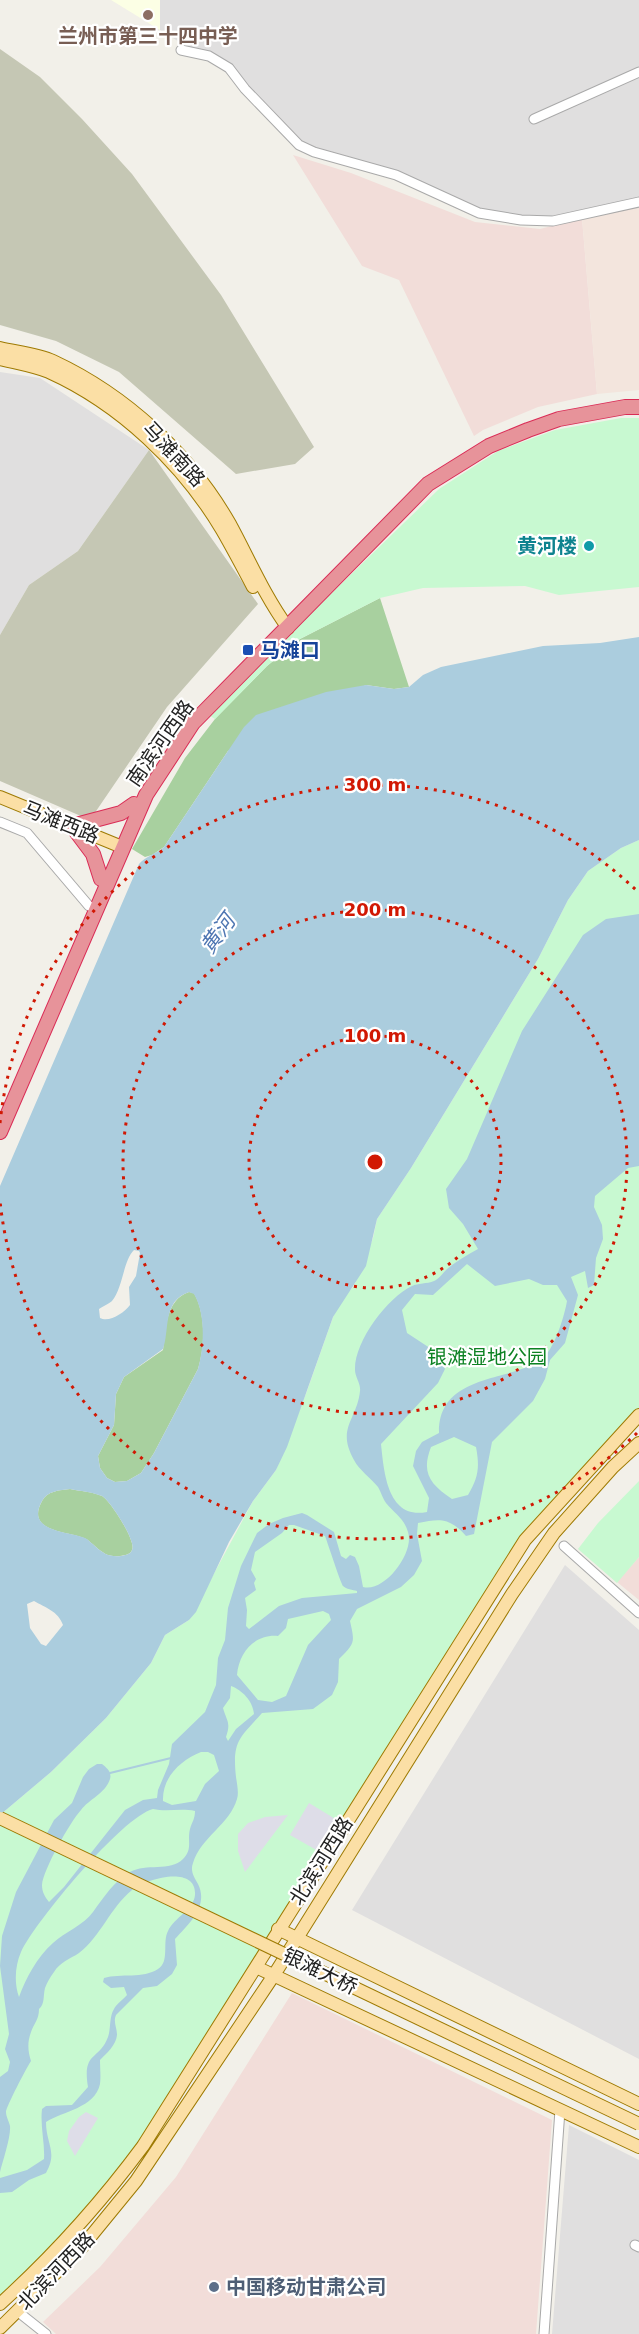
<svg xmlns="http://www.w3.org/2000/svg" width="639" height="2334" font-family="'DejaVu Sans','Noto Sans SC',sans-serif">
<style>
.residential{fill:#e0dfdf}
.commercial{fill:#f2ddd9}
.education{fill:#fcffe5}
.military{fill:#f3e5dd}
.construction{fill:#c5c7b4}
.forest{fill:#a8d09f}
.park{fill:#c8f9d1}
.plaza{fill:#dedde8}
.water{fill:#abcdde;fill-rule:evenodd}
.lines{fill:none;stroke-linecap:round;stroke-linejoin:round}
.stream{stroke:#abcdde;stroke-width:2}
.minor-casing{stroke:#a9a9a9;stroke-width:11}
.major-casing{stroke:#9e7a02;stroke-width:14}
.highway-casing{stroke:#da2c56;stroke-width:16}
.minor{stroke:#fff;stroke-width:9}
.major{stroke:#fbdfa5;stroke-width:12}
.highway{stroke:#e7939a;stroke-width:14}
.major-bridge-casing{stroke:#9e7a02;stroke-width:14;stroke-linecap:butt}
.major-bridge{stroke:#fbdfa5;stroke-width:12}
.ring{fill:none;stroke:#d11803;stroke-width:3;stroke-dasharray:3 6}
.education-dot{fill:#8d6e63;stroke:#fff;stroke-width:2}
.culture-dot{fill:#0f9aa8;stroke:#fff;stroke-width:2}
.transit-dot{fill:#1a4fb4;stroke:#fff;stroke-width:2}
.service-dot{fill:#5c6f8a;stroke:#fff;stroke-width:2}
.labels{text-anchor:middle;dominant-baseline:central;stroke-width:4.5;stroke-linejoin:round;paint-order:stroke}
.education-label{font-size:20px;font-weight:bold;fill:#785e54;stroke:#fff}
.street-label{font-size:20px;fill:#222;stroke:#fff}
.culture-label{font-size:20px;font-weight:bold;fill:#0d838f;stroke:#fff;text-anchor:end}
.transit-label{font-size:20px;font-weight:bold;fill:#164399;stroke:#fff;text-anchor:start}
.park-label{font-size:20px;fill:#0d8223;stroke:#fff}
.service-label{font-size:20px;font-weight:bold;fill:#4e5e75;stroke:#fff;text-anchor:start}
.water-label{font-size:21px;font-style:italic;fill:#4e76b2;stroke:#fff}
.centre{fill:#d11803;stroke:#fff;stroke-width:3}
.ring-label{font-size:18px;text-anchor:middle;font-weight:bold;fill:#d11803;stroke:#fff;stroke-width:4.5;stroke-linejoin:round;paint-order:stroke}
</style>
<rect width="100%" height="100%" fill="#f2f0e9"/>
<path class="residential" d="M 160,0 L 639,0 L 639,205 L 552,223 L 485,217 L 394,176 L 301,147 L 221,68 L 160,30 Z
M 0,372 L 40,378 L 149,450 L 78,551 L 29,585 L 0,635 Z
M 565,1565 L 639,1630 L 639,2059 L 352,1910 Z
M 569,2125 L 639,2160 L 639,2334 L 552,2334 Z"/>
<path class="commercial" d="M 293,155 L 351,173 L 475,222 L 540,229 L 582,218 L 597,394 L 538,407 L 483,430 L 474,436 L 399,280 L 362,266 Z
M 639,1557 L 639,1600 L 617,1582 Z
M 292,1993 L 552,2120 L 536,2334 L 56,2334 L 43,2322 L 100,2267 L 176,2177 Z"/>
<path class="education" d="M 111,0 L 160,0 L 160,30 Z"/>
<path class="military" d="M 639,205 L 639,390 L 597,394 L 582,218 Z"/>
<path class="construction" d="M 0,49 L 40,77 L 82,119 L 132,174 L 221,295 L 314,447 L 295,464 L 236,474 L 119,372 L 56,341 L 0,325 Z
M 149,450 L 258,604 L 167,707 L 90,820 L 0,781 L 0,635 L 29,585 L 78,551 Z"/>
<path class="forest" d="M 380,598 L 409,687 L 394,689 L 366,685 L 228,751 L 164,847 L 152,855 L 145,857 L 132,849 L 185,758 L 215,719 L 267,666 L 300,639 Z
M 189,1292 L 194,1293 C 206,1315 205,1346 198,1369 L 154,1453 L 141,1473 L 127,1481 L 115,1482 L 107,1478 L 100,1468 L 98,1456 L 114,1425 L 116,1394 L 124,1377 L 163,1350 C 166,1330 165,1300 189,1292 Z
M 70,1489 C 80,1491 93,1492 102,1496 C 110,1500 137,1542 132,1550 C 130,1555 125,1555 120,1556 C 109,1557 104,1554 96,1547 C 92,1544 89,1540 84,1538 C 67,1531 25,1532 42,1501 C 47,1491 60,1490 70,1489 Z"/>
<path class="park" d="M 621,418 L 639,418 L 639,587 L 559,595 L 525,586 L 423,588 L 380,598 L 300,639 L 267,666 L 215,719 L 207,714 L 439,489 L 498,451 L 555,430 Z
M 639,840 L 639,1415 L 525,1540 L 143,2146 L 0,2304 L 0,1815 L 51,1772 L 106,1718 L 151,1663 L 165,1635 L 189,1620 L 253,1501 L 276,1470 L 307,1391 L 333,1317 L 341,1300 L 354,1286 L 373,1238 L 377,1219 L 411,1168 L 538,959 L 568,900 L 588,871 L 621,848 Z
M 639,1481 L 639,1557 L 617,1583 L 578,1549 L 598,1523 Z"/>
<path class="plaza" d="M 309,1803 L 337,1820 L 318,1851 L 290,1835 Z
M 288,1815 L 245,1872 L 238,1851 L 238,1834 L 248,1823 L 265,1817 Z
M 86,2112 L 98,2118 L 75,2156 L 67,2141 L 69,2131 L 79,2117 Z"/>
<path class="water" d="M 639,637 L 639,840 L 621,848 L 588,871 L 568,900 L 538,959 L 411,1168 L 377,1219 L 366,1266 L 333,1317 L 287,1447 L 276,1470 L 253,1501 L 229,1542 L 196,1612 L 189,1620 L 165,1635 L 151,1663 L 106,1718 L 51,1772 L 0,1815 L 0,1186 L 139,864 C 146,856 156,854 164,847 L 244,727 L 256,715 L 326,692 L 366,685 L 394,689 L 409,687 L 423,675 L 441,667 L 543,646 L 600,643 ZM 134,1250 L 139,1251 L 140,1253 L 136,1276 L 129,1287 L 130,1305 C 124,1313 109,1323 100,1318 L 99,1309 C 103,1306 109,1304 112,1301 C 123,1288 123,1261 134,1250 ZM 189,1292 L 194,1294 C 206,1315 204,1347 198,1369 L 154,1453 L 141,1473 L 127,1481 L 115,1482 L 107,1478 L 100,1468 L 98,1456 L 114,1425 L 116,1394 L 124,1377 L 163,1349 C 170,1330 162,1301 189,1292 ZM 70,1489 C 80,1491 92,1492 102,1496 C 110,1500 137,1542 132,1550 C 130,1555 125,1555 121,1556 C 109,1557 104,1554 96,1547 C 92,1544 89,1540 85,1538 C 68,1531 25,1532 42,1501 C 47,1491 60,1490 70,1489 ZM 34,1601 C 46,1608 58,1611 63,1625 L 46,1646 L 41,1644 L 30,1628 L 27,1604 Z
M 639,914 L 639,1166 L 628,1168 L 595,1196 L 594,1207 L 602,1225 L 603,1239 L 596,1258 L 594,1285 L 588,1288 L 585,1271 L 571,1277 L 578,1295 L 565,1343 L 550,1360 L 545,1379 L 533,1401 L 492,1442 L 474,1534 L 466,1536 C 450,1518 441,1518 418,1523 L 417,1534 L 422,1561 L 414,1575 L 401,1587 L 357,1609 L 350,1621 C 355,1643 355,1643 339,1659 L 338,1682 L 332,1695 L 313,1709 L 262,1713 C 240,1738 232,1740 236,1777 C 237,1784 239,1793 237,1799 C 230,1824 201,1837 193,1863 C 190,1871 194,1877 198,1884 C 209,1906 189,1924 175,1939 L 177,1965 L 172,1974 L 157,1986 L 143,1988 L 116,2015 C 113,2022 117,2027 117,2035 C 116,2045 107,2053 100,2060 C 100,2067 101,2077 100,2084 C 95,2108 63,2111 46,2122 C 46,2144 58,2152 46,2173 L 29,2180 L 12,2192 L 0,2193 L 0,2178 L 27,2170 L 44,2159 C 45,2143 40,2126 42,2109 L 46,2106 L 72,2105 L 88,2087 C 82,2051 99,2061 108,2037 C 111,2029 109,2017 114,2009 C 116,2004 123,2000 127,1995 L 124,1987 L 111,1988 L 103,1982 L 104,1978 C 121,1973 143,1979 158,1969 C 170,1962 162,1942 168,1931 C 174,1918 194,1909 195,1895 C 197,1864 145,1879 132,1890 C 110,1908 101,1936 79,1953 C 70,1959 60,1962 54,1972 C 50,1977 47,1983 45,1988 C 43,1996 45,2004 39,2009 C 39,2020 34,2023 31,2032 C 27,2043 28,2051 31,2061 C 27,2067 6,2107 6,2112 C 6,2117 9,2121 10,2126 C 11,2137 3,2160 0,2172 L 0,2077 L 8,2071 L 10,2062 L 5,2049 L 9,2034 L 0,1966 L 2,1936 L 16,1892 L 54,1820 L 72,1803 L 83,1777 L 89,1769 L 97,1764 L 102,1764 C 107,1768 112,1772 110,1779 C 105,1794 89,1799 81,1810 C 70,1822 43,1870 42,1885 C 42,1892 45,1897 49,1902 L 64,1887 L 125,1810 L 143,1800 L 157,1798 L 158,1790 L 169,1764 L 172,1744 L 205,1712 L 216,1685 L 218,1658 L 225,1640 L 228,1608 L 241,1566 L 257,1533 L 269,1524 L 283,1518 L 302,1513 L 307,1515 L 334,1532 L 341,1556 L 346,1559 L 350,1555 L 355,1557 L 359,1566 L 363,1587 C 385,1593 415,1552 408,1532 C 404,1518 394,1513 386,1503 C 383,1499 381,1492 378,1487 C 371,1478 359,1470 354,1460 C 336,1428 357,1420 360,1391 C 361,1384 355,1377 355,1370 C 354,1342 387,1298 412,1286 C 418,1283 427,1284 434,1281 C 439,1279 443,1273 447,1269 C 457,1261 467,1255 478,1249 L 463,1224 L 449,1208 L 446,1189 L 467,1159 L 522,1031 L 583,935 L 606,919 ZM 467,1264 L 495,1286 L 529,1279 L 543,1285 L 557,1285 L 567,1301 C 564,1318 553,1355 537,1363 C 501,1381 438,1377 439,1433 L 422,1442 L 416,1451 L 413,1466 L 429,1498 L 427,1512 C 387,1520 384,1471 381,1444 L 438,1383 L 445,1369 L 439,1354 L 407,1333 L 402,1310 L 415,1294 L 433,1295 ZM 454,1437 L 476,1447 C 480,1468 478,1478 468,1495 L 452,1499 C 430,1484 421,1473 431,1447 ZM 289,1525 L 294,1525 L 325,1536 C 328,1544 341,1584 343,1586 C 346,1589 353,1590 357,1591 L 357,1593 L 302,1598 L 279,1606 L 249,1629 L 246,1626 L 247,1610 L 245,1598 L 256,1590 L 254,1583 L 256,1579 L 251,1570 L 255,1552 L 282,1533 ZM 323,1611 L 329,1614 L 331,1620 L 308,1645 L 286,1696 L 272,1702 L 258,1700 L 237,1675 C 239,1652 255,1634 278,1636 L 286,1628 L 288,1619 ZM 231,1686 C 242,1690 253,1701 254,1714 L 236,1729 L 228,1741 L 226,1737 C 231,1722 227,1722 223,1708 L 230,1698 ZM 201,1752 L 208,1752 L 214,1755 L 219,1771 L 205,1784 L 196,1801 L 172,1805 L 163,1801 C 162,1777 181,1760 201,1752 ZM 153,1809 C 167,1812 181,1808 195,1811 C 195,1819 192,1822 190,1829 C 187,1841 193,1849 183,1859 C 170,1872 146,1863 130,1872 C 114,1881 104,1897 93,1912 C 84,1925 65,1932 53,1943 C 37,1957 26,1978 19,1997 C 14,1983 15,1966 21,1952 C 35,1922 122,1817 153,1809 Z"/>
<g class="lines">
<path class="stream" d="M 110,1773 L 171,1758"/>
<defs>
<path id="minor" d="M 181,50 L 209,56 L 229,68 L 245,89 L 299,145 L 314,152 L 396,175 L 479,213 L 521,220 L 553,221 L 639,202
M 534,119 L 639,72
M 0,822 L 27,833 L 89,906
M 564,1546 L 639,1613
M 635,2245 L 639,2247
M 17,2311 L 46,2334
M 544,2334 L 560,2110"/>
<path id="major" d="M 0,348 C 17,352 38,354 53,361 C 126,395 190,454 230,524 C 249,559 264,595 288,628
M 0,359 C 16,363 34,366 49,372 C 120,404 183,464 222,530 C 233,549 243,568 253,587
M 0,797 L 122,847
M 278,1929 L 639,2104
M 256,1967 L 639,2147
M 0,2304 C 53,2256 100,2204 143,2146 L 525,1540 L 639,1415
M 0,2328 L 82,2247 L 136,2181 L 274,1975 L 512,1594 L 554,1533 L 613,1467 L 639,1443"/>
<path id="highway" d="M 101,879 L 93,854 L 72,826 L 121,813 L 134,804
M 0,1132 L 146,795 L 193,723 L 428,484 L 489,446 L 528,430 L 559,419 L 625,407 L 639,407"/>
</defs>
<use href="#minor" class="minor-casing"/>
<use href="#major" class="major-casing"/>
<use href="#highway" class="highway-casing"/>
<use href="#minor" class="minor"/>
<use href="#major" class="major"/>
<use href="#highway" class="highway"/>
<defs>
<path id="major-bridge" d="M 0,1818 L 639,2124"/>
</defs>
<use href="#major-bridge" class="major-bridge-casing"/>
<use href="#major-bridge" class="major-bridge"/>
</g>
<g class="ring">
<circle cx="375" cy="1162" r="126"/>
<circle cx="375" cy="1162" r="252"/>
<path d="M637 1433A377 377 0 0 1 0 1201M0 1123A377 377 0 0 1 637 891"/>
</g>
<circle class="education-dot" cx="148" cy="15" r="6"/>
<circle class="culture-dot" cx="589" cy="546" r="6"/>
<rect class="transit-dot" x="242" y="644" width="12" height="12" rx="3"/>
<circle class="service-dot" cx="214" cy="2287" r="6"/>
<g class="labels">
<g class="education-label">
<text x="148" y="36">兰州市第三十四中学</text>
</g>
<g class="street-label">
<text transform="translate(174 454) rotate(47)">马滩南路</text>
<text transform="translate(160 743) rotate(-55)">南滨河西路</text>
<text transform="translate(61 822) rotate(22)">马滩西路</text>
<text transform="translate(321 1861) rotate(-58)">北滨河西路</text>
<text transform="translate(320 1971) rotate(26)">银滩大桥</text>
<text transform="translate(56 2271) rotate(-46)">北滨河西路</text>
</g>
<g class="culture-label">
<text x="577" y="546">黄河楼</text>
</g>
<g class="transit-label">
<text x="260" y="650">马滩口</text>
</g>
<g class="park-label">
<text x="487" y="1357">银滩湿地公园</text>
</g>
<g class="service-label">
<text x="226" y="2287">中国移动甘肃公司</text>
</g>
<g class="water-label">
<text transform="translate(218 934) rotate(-54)">黄河</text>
</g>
</g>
<circle cx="375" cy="1162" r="9" class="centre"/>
<g class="ring-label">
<text x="375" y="791">300 m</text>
<text x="375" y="916">200 m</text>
<text x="375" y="1042">100 m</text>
</g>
</svg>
